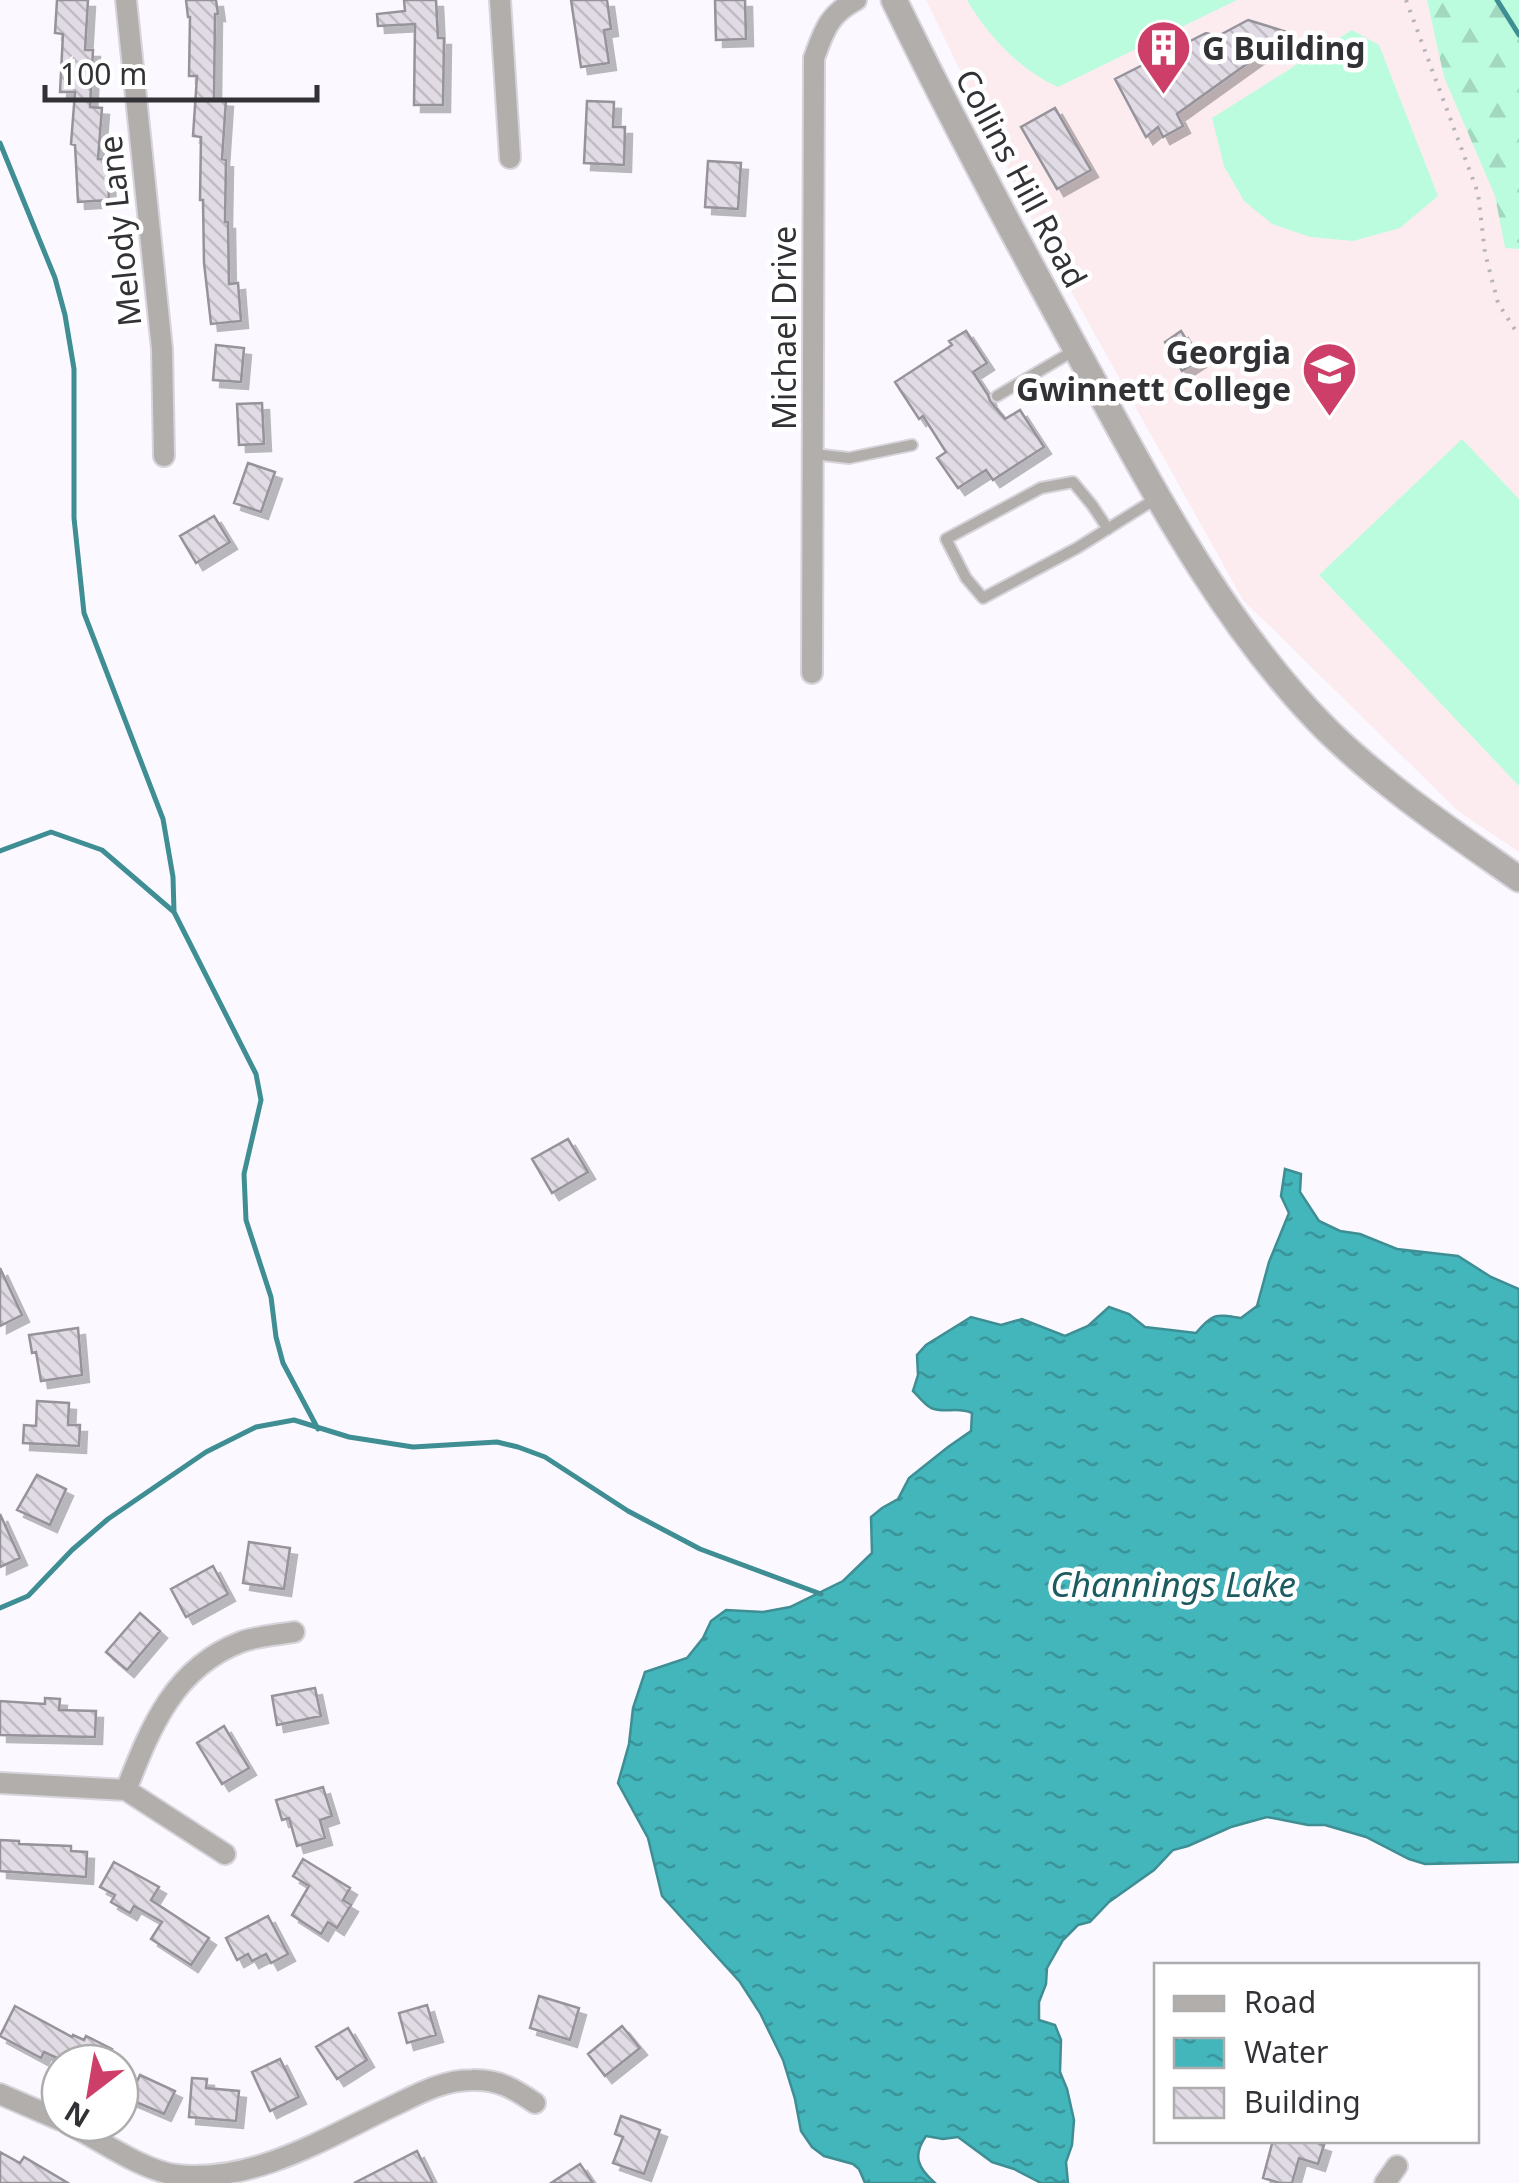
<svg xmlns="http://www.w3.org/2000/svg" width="1519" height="2183" font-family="'Noto Sans',sans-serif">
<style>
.education{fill:#fcecef}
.forest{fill:url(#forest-firs)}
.garden{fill:#bcfcde}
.water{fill:url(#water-ripples);stroke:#3e8e94;stroke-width:2.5}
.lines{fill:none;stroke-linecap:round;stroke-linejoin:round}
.stream{stroke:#3e8e94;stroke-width:5}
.building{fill:url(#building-back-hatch);stroke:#97939b;stroke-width:2.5;filter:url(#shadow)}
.service-casing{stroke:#d7d5db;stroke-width:14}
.minor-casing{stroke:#d7d5db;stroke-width:24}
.tertiary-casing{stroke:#d7d5db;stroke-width:29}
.path{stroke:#b6b4ba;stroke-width:4;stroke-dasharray:2.5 8;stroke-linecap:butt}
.service{stroke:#b2aeac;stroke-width:10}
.minor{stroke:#b2aeac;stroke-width:20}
.tertiary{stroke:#b2aeac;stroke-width:25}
.labels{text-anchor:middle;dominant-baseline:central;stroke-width:9;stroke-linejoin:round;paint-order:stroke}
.poi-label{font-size:32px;font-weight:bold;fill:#323135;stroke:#fff;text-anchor:start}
.street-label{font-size:32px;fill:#323135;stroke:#fff}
.water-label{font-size:35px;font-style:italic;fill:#1c5b5f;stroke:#fff}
</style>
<defs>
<pattern id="forest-firs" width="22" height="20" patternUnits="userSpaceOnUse" patternTransform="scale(2.5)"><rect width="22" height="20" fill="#bcfcde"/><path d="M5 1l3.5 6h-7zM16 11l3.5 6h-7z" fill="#a2d8bf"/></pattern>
<pattern id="water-ripples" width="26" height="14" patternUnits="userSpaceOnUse" patternTransform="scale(2.5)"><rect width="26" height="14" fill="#43b6bc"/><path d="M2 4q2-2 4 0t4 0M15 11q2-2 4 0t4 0" fill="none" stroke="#39959a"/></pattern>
<pattern id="building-back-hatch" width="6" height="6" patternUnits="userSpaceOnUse" patternTransform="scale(2.5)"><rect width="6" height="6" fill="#e0dbe4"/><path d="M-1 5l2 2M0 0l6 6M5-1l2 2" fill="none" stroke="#c1bcc4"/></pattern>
<filter id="shadow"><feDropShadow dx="7" dy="7" stdDeviation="0" flood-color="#0004"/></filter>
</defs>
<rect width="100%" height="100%" fill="#fbf9ff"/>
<path class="education" d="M 926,0 L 1463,0 L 1519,228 L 1519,852 L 1459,812 L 1243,600 L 1040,236 Z"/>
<path class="forest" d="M 1427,0 L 1519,0 L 1519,249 L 1505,248 L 1495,196 L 1444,77 Z"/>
<path class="garden" d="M 967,0 L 1237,0 L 1058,87 C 1021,71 987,35 967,0 Z
M 1352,30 L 1379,45 L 1438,196 L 1400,228 L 1353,241 L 1310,237 L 1272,224 L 1244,201 L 1224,166 L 1212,118 Z
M 1462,439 L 1519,499 L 1519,786 L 1319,575 Z"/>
<path class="water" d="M 1285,1169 L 1301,1174 L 1300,1192 L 1319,1221 L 1340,1231 L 1360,1234 L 1397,1249 L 1458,1256 L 1491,1277 L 1519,1289 L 1519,1862 L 1425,1864 L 1409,1859 L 1366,1837 L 1325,1825 L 1308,1825 L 1267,1817 L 1231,1827 L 1188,1846 L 1173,1850 L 1154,1870 L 1109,1902 L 1090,1922 L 1078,1925 L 1063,1940 L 1047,1968 L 1046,1984 L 1039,2002 L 1039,2020 L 1055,2025 L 1061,2040 L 1060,2072 L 1067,2089 L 1074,2120 L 1072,2145 L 1066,2162 L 1068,2183 L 1041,2183 L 1014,2169 L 992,2162 L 958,2137 L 943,2139 L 926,2136 C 912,2156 918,2168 935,2183 L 865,2183 L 859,2169 L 853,2164 L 824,2156 L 812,2147 L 801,2131 L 795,2099 L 783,2060 L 760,2013 L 740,1982 L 662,1896 L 648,1838 L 618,1783 L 629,1744 L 633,1708 L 645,1672 L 687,1658 L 703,1638 L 711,1621 L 726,1610 L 763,1612 L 790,1607 L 843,1581 L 872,1553 L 871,1517 L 882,1508 L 898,1499 L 909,1478 L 948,1447 L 971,1431 L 972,1413 C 956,1406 945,1414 931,1408 C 925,1405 918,1396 913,1391 L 918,1375 L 917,1355 L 926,1345 L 971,1317 L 1001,1325 L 1022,1319 L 1065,1336 L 1088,1326 L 1109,1307 L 1129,1314 L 1145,1327 L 1196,1333 C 1213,1313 1215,1314 1241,1318 L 1257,1306 L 1269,1262 L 1289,1213 L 1281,1196 Z"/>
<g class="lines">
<path class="stream" d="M 1497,0 L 1519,35
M 0,143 L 55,278 L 65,315 L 74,369 L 74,518 L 84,613 L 163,819 L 173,877 L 174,912 L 256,1074 L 261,1100 L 244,1174 L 246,1220 L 271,1297 L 276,1337 L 283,1363 L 318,1429
M 0,851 L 51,832 L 102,850 L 174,912
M 0,1608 L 28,1596 L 72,1550 L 108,1519 L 206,1452 L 256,1427 L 294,1420 L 349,1437 L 413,1447 L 497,1442 L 518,1447 L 545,1457 L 628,1511 L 700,1549 L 821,1594"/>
</g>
<path class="building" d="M 57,0 L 88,0 L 85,50 L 93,50 L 90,107 L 102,108 L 98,159 L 107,159 L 109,200 L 78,202 L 75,145 L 71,144 L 75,92 L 60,92 L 63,34 L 55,33 Z
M 186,0 L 216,0 L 218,14 L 215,14 L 214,99 L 226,100 L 222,159 L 226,160 L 225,222 L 228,222 L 229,284 L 238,283 L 241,321 L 211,324 L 204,263 L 203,200 L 200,200 L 201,137 L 193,136 L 197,76 L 189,76 L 190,17 L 188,17 Z
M 404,0 L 436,0 L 438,38 L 444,38 L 443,105 L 414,105 L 415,24 L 378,26 L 377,14 L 405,11 Z
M 571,0 L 607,0 L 611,29 L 604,30 L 609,63 L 581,67 Z
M 715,0 L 745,0 L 746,39 L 716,40 Z
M 1248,20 L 1290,33 L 1177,114 L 1183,126 L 1163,137 L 1158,127 L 1146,137 L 1115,79 L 1206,33 L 1218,36 Z
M 587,101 L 614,102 L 613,127 L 625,127 L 624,165 L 584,163 Z
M 1055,108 L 1091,170 L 1057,189 L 1021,127 Z
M 708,161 L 741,163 L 738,209 L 705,207 Z
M 966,331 L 987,363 L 973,372 L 988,395 L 990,401 L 1005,419 L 1020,410 L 1044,447 L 993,480 L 986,470 L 958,488 L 937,458 L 946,452 L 923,416 L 919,419 L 895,382 L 952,345 L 949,341 Z
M 1181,331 L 1199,360 L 1182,371 L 1165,342 Z
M 216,345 L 244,348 L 241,382 L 213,380 Z
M 262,403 L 264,444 L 239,445 L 237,404 Z
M 248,463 L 275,472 L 261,512 L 234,503 Z
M 214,516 L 230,542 L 196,563 L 180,536 Z
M 568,1139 L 588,1172 L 552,1193 L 532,1159 Z
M 0,1268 L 22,1315 L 0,1326 Z
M 78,1328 L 82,1375 L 41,1381 L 36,1352 L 32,1353 L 29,1335 Z
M 37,1401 L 69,1403 L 68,1425 L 80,1425 L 79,1446 L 23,1443 L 24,1425 L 36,1426 Z
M 37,1475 L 66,1489 L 50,1525 L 17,1510 Z
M 0,1514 L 20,1558 L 0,1567 Z
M 249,1542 L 290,1548 L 284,1589 L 243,1583 Z
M 213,1566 L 228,1594 L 186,1617 L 171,1589 Z
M 140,1613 L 160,1631 L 127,1670 L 106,1652 Z
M 315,1688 L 321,1716 L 277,1725 L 272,1696 Z
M 45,1698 L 60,1699 L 59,1710 L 96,1711 L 95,1737 L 0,1735 L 0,1701 L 45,1704 Z
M 224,1726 L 249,1768 L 222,1784 L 197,1743 Z
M 323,1787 L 332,1816 L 320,1820 L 325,1838 L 297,1846 L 289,1818 L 282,1820 L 276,1800 Z
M 0,1840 L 19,1841 L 19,1844 L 71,1846 L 71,1851 L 87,1852 L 86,1877 L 0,1871 Z
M 303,1859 L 350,1888 L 343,1900 L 351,1905 L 337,1928 L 328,1922 L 321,1934 L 292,1915 L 309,1886 L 293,1876 Z
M 114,1862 L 159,1887 L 151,1900 L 209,1938 L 191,1965 L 151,1939 L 162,1922 L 134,1906 L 130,1913 L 111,1902 L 115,1895 L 100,1887 Z
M 268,1916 L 288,1954 L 271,1963 L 266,1954 L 252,1961 L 248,1954 L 237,1960 L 226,1938 Z
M 539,1996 L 579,2008 L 570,2040 L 530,2028 Z
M 427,2005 L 436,2035 L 407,2043 L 399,2013 Z
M 15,2006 L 72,2037 L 73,2035 L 84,2040 L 86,2036 L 112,2049 L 106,2063 L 68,2063 L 44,2052 L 41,2058 L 0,2036 Z
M 622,2026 L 640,2048 L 605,2076 L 588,2054 Z
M 348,2028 L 367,2060 L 337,2079 L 316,2047 Z
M 280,2059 L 299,2097 L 270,2111 L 252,2072 Z
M 140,2075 L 175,2091 L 164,2114 L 129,2099 Z
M 192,2078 L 207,2079 L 206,2088 L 239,2091 L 236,2121 L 189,2117 Z
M 621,2116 L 660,2130 L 644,2174 L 613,2163 L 623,2137 L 615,2134 Z
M 1273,2140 L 1309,2140 L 1324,2145 L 1318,2164 L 1299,2158 L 1292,2183 L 1280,2183 L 1263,2178 Z
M 417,2151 L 433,2183 L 354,2183 Z
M 0,2152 L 20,2163 L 24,2157 L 68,2183 L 0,2183 Z
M 580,2164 L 593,2183 L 551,2183 Z"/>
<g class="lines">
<defs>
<path id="service" d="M 997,396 L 1075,350
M 813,454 L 849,458 L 912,445
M 1108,529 L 1092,505 L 1073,482 L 1041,488 L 946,539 L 966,578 L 983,598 L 1077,548 L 1157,498"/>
<path id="minor" d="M 126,0 L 162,349 L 164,456
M 500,0 L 510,158
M 812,673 L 814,58 C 824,31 828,15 856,0
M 0,1783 L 126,1790 L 225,1854
M 126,1790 C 150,1729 173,1668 241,1642 C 257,1636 277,1635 294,1632
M 0,2094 L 60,2120
M 67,2123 C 98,2139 143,2171 177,2175 C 255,2183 325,2138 393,2106 C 418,2094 443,2080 472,2080 C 499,2079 514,2089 535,2103
M 1385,2183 L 1397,2166"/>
<path id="tertiary" d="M 894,0 C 957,130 1026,257 1095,384 C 1160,503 1230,633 1327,730 C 1384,786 1454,833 1519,879"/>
</defs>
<use href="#service" class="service-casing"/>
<use href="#minor" class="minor-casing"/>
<use href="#tertiary" class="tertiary-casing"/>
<path class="path" d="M 1406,0 L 1478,193 L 1485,253 L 1498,303 L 1519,336"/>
<use href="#service" class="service"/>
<use href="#minor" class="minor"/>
<use href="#tertiary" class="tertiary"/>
</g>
<defs>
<symbol id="building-pin" viewBox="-11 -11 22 30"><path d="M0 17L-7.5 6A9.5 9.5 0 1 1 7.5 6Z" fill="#cd3f68" stroke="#fff"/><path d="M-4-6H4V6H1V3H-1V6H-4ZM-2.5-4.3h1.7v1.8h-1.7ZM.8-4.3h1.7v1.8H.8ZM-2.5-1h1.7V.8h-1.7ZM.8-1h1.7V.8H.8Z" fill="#fff"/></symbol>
<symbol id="university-pin" viewBox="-11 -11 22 30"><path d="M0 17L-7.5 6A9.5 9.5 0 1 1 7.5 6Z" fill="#cd3f68" stroke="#fff"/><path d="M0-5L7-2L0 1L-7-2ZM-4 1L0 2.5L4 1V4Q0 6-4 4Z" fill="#fff"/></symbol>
</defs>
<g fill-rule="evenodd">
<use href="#building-pin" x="1132" y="16" width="63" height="86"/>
<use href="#university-pin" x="1298" y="338" width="63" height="86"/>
</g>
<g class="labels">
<g class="poi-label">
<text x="1202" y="47">G Building</text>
<text x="1291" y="351" text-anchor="end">Georgia<tspan x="1291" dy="37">Gwinnett College</tspan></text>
</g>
<g class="street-label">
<text transform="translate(1022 178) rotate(62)">Collins Hill Road</text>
<text transform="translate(119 231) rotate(-96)">Melody Lane</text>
<text transform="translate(783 328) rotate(-90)">Michael Drive</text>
</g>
<g class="water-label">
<text x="1173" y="1583">Channings Lake</text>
</g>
</g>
<rect x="1154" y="1963" width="325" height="180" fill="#ffffff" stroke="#adadae" stroke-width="2.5"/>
<rect x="1174" y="1996" width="50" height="15" fill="#b2aeac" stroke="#adadae" stroke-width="2.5"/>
<text x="1244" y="2013" font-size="30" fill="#323135">Road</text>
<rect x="1174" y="2038" width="50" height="30" fill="url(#water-ripples)" stroke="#adadae" stroke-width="2.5"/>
<text x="1244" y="2063" font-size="30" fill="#323135">Water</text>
<rect x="1174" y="2088" width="50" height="30" fill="url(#building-back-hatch)" stroke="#adadae" stroke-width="2.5"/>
<text x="1244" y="2113" font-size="30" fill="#323135">Building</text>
<g transform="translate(90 2093) rotate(211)"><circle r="48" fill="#ffffff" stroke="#adadae" stroke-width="2.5"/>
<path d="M0-8L18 38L0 25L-18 38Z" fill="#cd3f68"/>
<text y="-15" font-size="28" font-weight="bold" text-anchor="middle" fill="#323135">N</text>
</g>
<path d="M45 85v15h272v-15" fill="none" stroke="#323135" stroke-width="5"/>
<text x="60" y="85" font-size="30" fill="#323135" stroke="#ffffff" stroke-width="8" paint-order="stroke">100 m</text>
</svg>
